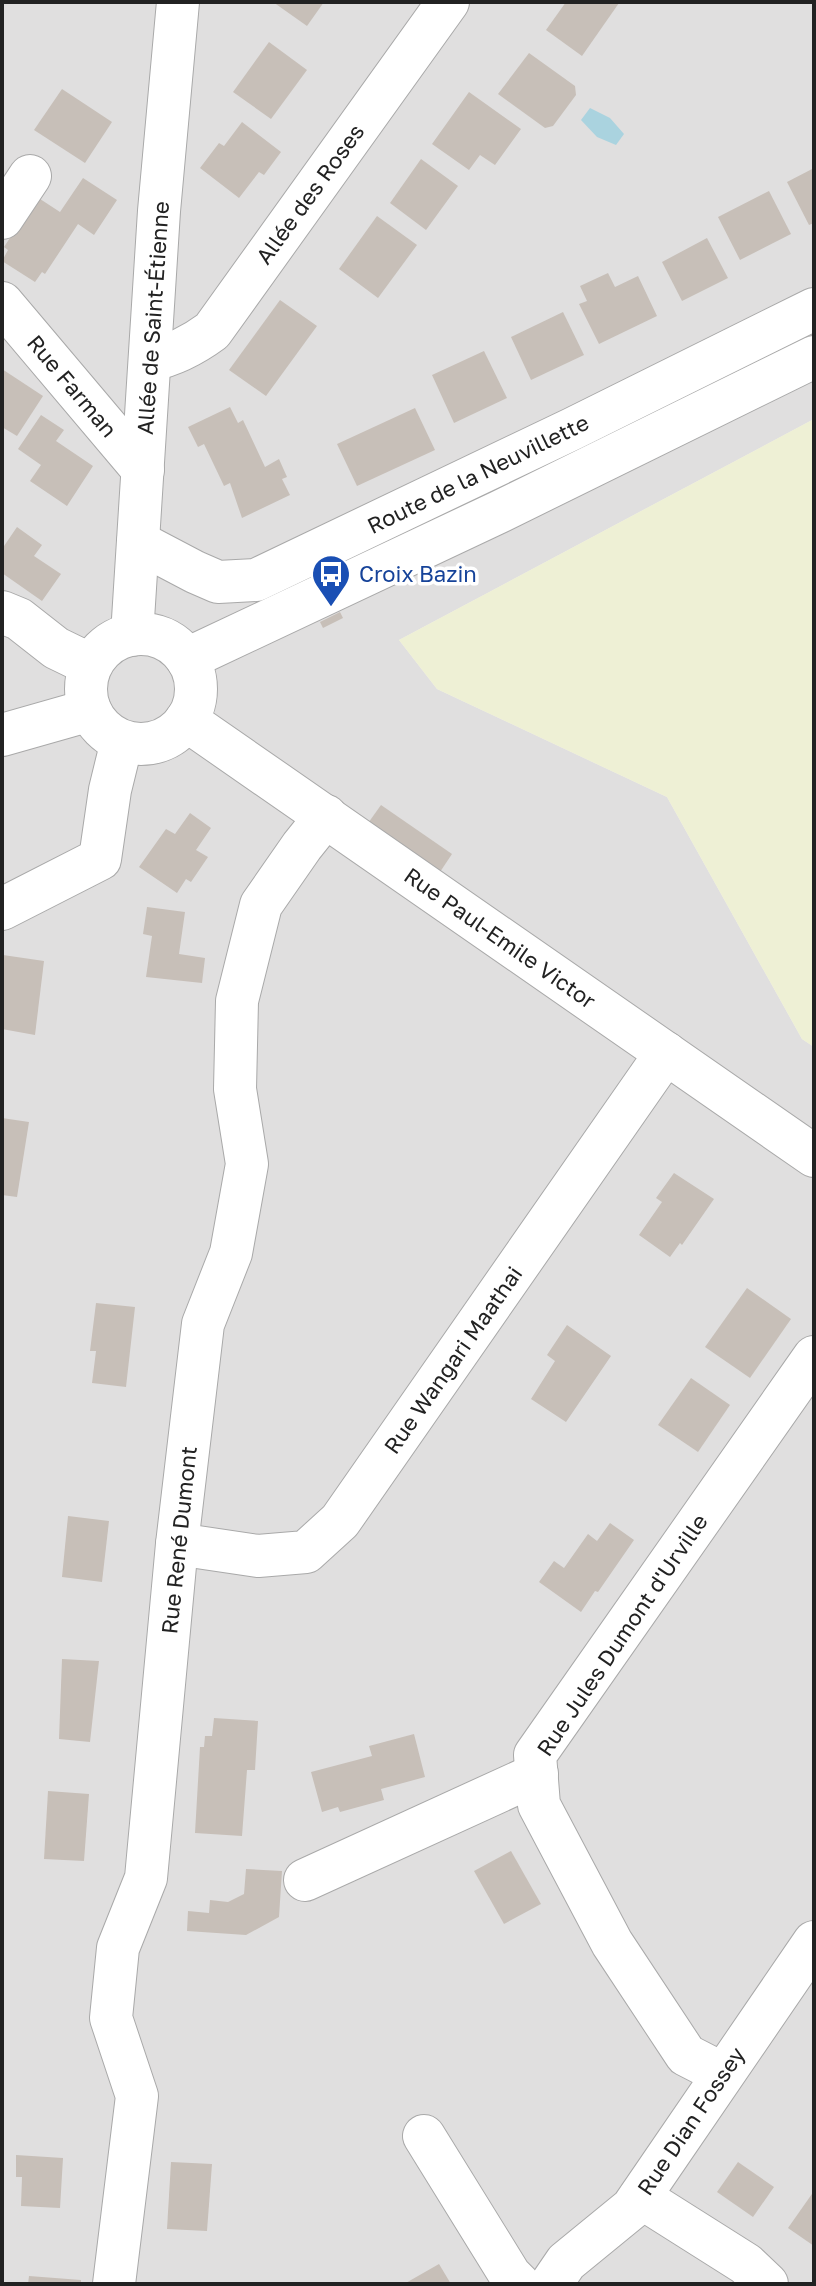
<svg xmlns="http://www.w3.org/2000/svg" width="816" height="2286" font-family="'Golos Text',sans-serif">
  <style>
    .residential { fill: #e0dfdf }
    .farmland { fill: #eef0d5 }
    .water { fill: #aad3df }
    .building { fill: #c7bfb8 }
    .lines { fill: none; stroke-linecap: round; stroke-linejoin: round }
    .minor-casing { stroke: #a9a9a9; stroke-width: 44 }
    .minor { stroke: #fff; stroke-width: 42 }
    .labels { text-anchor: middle; stroke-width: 7; stroke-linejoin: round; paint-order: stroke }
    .street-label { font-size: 22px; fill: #222; stroke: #fff }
    .transit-label { font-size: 22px; fill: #164399; stroke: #fff; text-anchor: start }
  </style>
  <rect width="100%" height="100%" fill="#f2efe9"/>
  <!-- residential -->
  <polygon class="residential" points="2,2 814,2 814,419 399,640 437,689 667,797 802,1039 814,1047 814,2284 2,2284"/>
  <!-- farmland -->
  <polygon class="farmland" points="814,419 814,1047 802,1039 667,797 437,689 399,640"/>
  <!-- water -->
  <polygon class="water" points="590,108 610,118 624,134 616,145 597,137 581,120"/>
  <!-- building -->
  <g class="building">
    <polygon points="273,2 324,2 307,26"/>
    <polygon points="566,2 619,3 582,56 546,30"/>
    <polygon points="269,42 307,70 271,119 233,92"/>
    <polygon points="529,53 575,86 576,95 553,126 545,128 498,94"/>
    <polygon points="62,89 112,122 85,163 34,130"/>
    <polygon points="469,92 521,129 495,165 480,155 469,170 432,144"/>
    <polygon points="242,122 281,152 264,175 259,172 239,198 200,168 219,143 224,146"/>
    <polygon points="421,159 458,186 426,230 390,203"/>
    <polygon points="814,168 814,223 809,225 787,182"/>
    <polygon points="83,178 117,200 94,235 78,224 45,274 42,272 35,282 2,261 8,250 4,247 37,197 60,212"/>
    <polygon points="769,191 791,234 740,260 718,217"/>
    <polygon points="377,216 417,245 378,298 339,269"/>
    <polygon points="707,238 728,278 682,301 662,262"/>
    <polygon points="608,273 615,287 638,276 657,316 599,344 579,304 587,301 580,286"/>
    <polygon points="280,300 317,326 266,396 229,370"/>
    <polygon points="563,312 584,355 531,380 511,337"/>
    <polygon points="484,351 507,398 454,423 432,375"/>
    <polygon points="2,369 43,396 17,436 2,427"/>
    <polygon points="230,407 238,423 243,420 265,467 279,459 287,477 282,479 290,495 242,518 230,483 224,486 204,444 198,447 188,427"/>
    <polygon points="415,408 435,450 357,486 337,444"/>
    <polygon points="41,415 64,430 56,441 93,466 67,506 30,481 41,465 18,449"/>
    <polygon points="17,527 42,545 34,556 61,574 42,601 2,573 2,549"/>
    <polygon points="340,612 343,618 323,628 320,622"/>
    <polygon points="381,805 452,854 438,875 366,826"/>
    <polygon points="190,813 211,828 196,850 208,857 191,882 186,879 177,893 139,867 166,829 175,834"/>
    <polygon points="147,907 185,912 179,954 205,958 202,983 146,977 152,936 143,934"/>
    <polygon points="3,955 44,961 35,1035 2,1029"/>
    <polygon points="2,1118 29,1122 17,1197 2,1195"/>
    <polygon points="674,1173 714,1199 682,1245 680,1243 670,1257 639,1235 662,1202 656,1198"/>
    <polygon points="747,1288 791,1319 750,1378 705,1347"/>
    <polygon points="96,1303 135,1307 126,1387 92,1383 96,1351 90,1351"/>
    <polygon points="567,1325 611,1356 566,1422 531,1399 555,1361 547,1355"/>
    <polygon points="691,1378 730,1405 698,1452 658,1425"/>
    <polygon points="68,1516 109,1521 102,1582 62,1577"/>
    <polygon points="610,1523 634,1540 598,1592 595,1591 581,1612 539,1582 554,1561 564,1568 588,1534 597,1541"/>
    <polygon points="62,1659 99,1661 90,1742 59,1739"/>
    <polygon points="214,1718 258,1721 255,1770 247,1770 242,1836 195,1833 200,1747 204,1747 205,1736 212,1736"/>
    <polygon points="414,1734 425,1777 381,1789 384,1800 340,1812 338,1807 322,1812 311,1772 372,1756 369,1746"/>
    <polygon points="48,1791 89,1794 84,1861 44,1859"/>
    <polygon points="511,1851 541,1904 504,1924 474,1871"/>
    <polygon points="246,1869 282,1871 279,1917 246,1935 187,1931 188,1911 209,1913 210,1900 228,1902 244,1894"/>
    <polygon points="16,2155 63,2158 60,2208 21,2206 22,2177 16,2177"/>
    <polygon points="171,2162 212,2164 207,2231 167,2229"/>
    <polygon points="738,2162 774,2187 753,2217 717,2192"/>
    <polygon points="814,2191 814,2246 788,2228"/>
    <polygon points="439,2264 451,2284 404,2284"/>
    <polygon points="29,2276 81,2280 81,2284 28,2284"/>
  </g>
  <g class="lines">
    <defs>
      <g id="minor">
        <polyline points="2,218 30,176"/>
        <polyline points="2,303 143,470"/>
        <path d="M151,360C174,355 193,345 212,331L448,2"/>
        <polyline points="138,542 195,572 218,582 256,580 572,429 814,309"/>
        <polyline points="2,612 19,619 56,648 91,665"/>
        <circle cx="141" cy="689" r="55"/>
        <polyline points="132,635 159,211 178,2"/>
        <polyline points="187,659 499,512 814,357"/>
        <polyline points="186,720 814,1156"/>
        <polyline points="2,735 90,710"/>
        <polyline points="2,909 100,859 110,790 122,741"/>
        <polyline points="177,1544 258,1556 306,1552 340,1521 666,1053"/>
        <polyline points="305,1880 537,1774"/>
        <polyline points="723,2074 686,2055 612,1943 539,1805 535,1755 814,1357"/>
        <polyline points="424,2136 510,2275 519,2284"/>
        <polyline points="640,2197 746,2264 767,2284"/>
        <polyline points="114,2284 137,2096 111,2018 118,1948 146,1878 177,1544 203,1324 231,1253 247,1164 235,1089 237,1001 261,905 302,846 326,816"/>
        <polyline points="551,2284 566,2262 632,2208 814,1942"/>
      </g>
    </defs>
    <!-- minor casing -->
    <use href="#minor" class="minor-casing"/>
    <!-- minor -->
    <use href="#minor" class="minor"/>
  </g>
  <!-- icons -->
  <defs>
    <symbol id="bus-pin" viewBox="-11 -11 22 30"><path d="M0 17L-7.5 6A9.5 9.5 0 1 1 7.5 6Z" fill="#1a4fb4" stroke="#fff"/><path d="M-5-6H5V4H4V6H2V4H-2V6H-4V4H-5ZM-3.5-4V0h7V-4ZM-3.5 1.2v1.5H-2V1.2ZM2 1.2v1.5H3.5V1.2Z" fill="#fff"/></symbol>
  </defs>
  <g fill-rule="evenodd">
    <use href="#bus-pin" x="309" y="552" width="44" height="60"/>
  </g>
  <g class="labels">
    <!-- street labels -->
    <g class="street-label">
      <text transform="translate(310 194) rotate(-54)" y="8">Allée des Roses</text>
      <text transform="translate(153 318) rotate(-86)" y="8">Allée de Saint-Étienne</text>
      <text transform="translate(72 386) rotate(50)" y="8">Rue Farman</text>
      <text transform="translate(478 474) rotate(-26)" y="8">Route de la Neuvillette</text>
      <text transform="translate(500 938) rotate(35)" y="8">Rue Paul-Emile Victor</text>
      <text transform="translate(453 1360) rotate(-55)" y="8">Rue Wangari Maathai</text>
      <text transform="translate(179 1540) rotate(-84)" y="8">Rue René Dumont</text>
      <text transform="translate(622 1635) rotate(-56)" y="8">Rue Jules Dumont d'Urville</text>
      <text transform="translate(691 2121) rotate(-56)" y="8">Rue Dian Fossey</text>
    </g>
    <!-- transit labels -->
    <g class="transit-label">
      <text x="359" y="582">Croix Bazin</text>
    </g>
  </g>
  <!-- border -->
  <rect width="816" height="2286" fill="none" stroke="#222222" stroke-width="8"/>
</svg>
